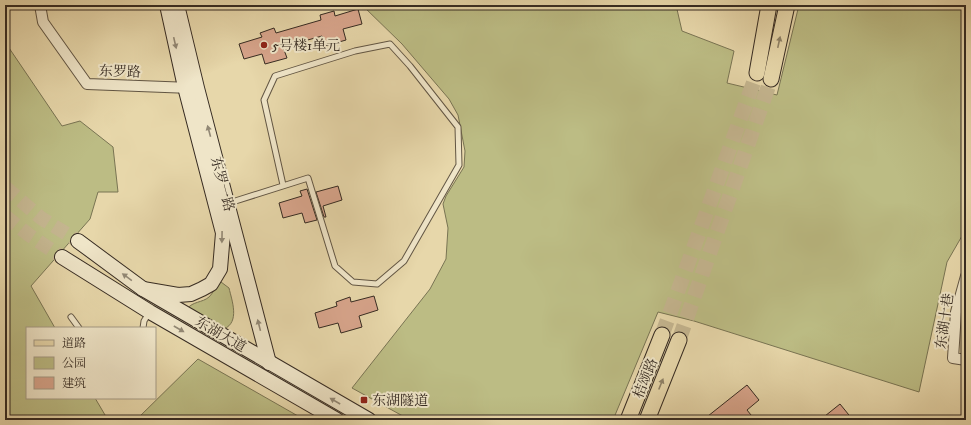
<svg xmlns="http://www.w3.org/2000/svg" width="971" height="425" font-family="'IM FELL DW Pica','Noto Serif SC',serif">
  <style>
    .green { fill: #bcbc84; stroke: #797453 }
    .building { fill: #d8a58c; stroke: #362b22 }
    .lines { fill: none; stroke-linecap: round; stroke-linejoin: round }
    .secondary-tunnel { stroke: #c4b58f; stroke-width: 14; stroke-dasharray: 14 7; stroke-linecap: butt }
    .primary-tunnel { stroke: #c4b58f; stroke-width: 15; stroke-dasharray: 15 8; stroke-linecap: butt }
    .service-casing { stroke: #625644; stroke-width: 7 }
    .minor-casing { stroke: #625644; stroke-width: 12 }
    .secondary-casing { stroke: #362b22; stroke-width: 16 }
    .primary-casing { stroke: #362b22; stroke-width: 17 }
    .service { stroke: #efe5c8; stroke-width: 5 }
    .minor { stroke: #efe5c8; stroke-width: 10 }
    .secondary { stroke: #efe5c8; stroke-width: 14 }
    .primary { stroke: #e7d7aa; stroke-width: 15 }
    .oneway { fill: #8e8166 }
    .oneway2 { fill: #928875 }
    .poi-dot { fill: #8f2418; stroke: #efe5c8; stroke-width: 1.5 }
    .labels { text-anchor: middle; stroke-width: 4; stroke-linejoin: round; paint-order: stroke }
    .poi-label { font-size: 14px; fill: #362b22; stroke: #efe5c8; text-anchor: start }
    .street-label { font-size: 14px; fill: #362b22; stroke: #efe5c8 }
  </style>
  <rect width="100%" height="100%" fill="#e7d7aa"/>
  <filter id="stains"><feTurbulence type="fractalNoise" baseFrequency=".005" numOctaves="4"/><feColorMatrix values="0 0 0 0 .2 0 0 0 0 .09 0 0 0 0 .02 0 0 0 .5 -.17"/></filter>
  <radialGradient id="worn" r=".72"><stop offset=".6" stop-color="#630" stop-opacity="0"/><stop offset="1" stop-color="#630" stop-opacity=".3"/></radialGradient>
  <!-- green -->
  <g class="green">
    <polygon points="362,5 676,5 682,31 734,51 727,83 777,95 799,5 966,5 966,229 947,262 919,392 694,321 658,312 613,420 410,420 352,388 430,289 446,259 448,228 443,204 446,196 464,167 465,151 458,115 449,99 402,44"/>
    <polygon points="5,42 62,126 80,121 113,147 118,192 98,192 90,219 31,286 55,328 27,328 27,398 95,398 108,420 5,420"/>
    <path d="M221,282L229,288C232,301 240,322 224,329L187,309C193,301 202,303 209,297C214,292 216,285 221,282Z"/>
    <polygon points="198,359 305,420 136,420"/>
  </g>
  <!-- building -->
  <g class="building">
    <polygon points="358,9 362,24 343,29 346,40 325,46 322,36 283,47 287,58 265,64 262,54 244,59 239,44 262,37 260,33 274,28 276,33 321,20 320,15 334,11 335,16"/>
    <polygon points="338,186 342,200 323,206 326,217 324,217 316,192"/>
    <polygon points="307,189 317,220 305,223 302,213 283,218 279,203 302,196 300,191"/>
    <polygon points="374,296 378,310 359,316 362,327 341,333 338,323 319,328 315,313 337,306 336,302 350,297 351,302"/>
    <polygon points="747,385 759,400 747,410 755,420 703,420"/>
    <polygon points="840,404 853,420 820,420"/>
  </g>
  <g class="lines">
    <!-- secondary-tunnel -->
    <g class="secondary-tunnel">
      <polyline points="5,187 41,218 78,241"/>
      <polyline points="5,216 29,235 62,257"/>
    </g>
    <!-- primary-tunnel -->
    <g class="primary-tunnel">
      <polyline points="662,335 757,73"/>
      <polyline points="679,340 771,79"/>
    </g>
    <defs>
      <g id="service">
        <polyline points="229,203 308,178 335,266 353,282 377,284 404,261 459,165 458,127 410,66 390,44 355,51 275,76 264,100 283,185"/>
        <polyline points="71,317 79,328"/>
        <polyline points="143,328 144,321 149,313"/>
      </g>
      <g id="minor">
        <polyline points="40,5 43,22 87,84 191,88"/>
        <polyline points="966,276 956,312 953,358 966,360"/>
      </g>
      <g id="secondary">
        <polyline points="177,5 197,88 269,363"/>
        <polyline points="78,241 143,289 369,420"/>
        <polyline points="62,257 150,312 337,420"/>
        <polyline points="143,289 178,295 191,294 202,289 211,284 220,269 223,233 185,87 167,5"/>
      </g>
      <g id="primary">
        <polyline points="757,73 769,5"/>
        <polyline points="771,79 787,5"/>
        <polyline points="628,420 662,335"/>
        <polyline points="647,420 679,340"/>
      </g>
    </defs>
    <!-- service casing -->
    <use href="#service" class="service-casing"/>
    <!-- minor casing -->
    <use href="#minor" class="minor-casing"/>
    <!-- secondary casing -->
    <use href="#secondary" class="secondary-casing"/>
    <!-- primary casing -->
    <use href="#primary" class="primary-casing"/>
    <!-- service -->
    <use href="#service" class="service"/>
    <!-- minor -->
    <use href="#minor" class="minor"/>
    <!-- secondary -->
    <use href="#secondary" class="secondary"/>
    <!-- primary -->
    <use href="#primary" class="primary"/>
  </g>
  <!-- one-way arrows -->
  <defs><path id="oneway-solid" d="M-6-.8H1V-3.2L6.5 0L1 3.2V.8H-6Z"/></defs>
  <g class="oneway">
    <use href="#oneway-solid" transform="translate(779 42) rotate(-78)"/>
    <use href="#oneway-solid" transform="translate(661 384) rotate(-68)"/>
  </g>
  <g class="oneway2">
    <use href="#oneway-solid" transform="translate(175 43) rotate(77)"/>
    <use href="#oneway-solid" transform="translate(209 131) rotate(-105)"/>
    <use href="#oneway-solid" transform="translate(222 237) rotate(91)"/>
    <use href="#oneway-solid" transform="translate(127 277) rotate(-144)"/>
    <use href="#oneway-solid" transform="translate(259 325) rotate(-104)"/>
    <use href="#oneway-solid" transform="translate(179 329) rotate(30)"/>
    <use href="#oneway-solid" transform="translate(335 401) rotate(-150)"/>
  </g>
  <!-- markers -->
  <g class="poi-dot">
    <circle cx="264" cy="45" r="4"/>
    <rect x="360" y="396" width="8" height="8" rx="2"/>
  </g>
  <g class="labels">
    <!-- poi labels -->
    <g class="poi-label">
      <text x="272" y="50">5号楼1单元</text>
      <text x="372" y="405">东湖隧道</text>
    </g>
    <!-- street labels -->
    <g class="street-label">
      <text transform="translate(120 71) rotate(2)" y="5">东罗路</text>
      <text transform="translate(223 184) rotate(75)" y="5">东罗一路</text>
      <text transform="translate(944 321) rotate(-82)" y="5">东湖十巷</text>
      <text transform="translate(221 334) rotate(30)" y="5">东湖大道</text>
      <text transform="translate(645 378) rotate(-68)" y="5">桔颂路</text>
    </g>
  </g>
  <!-- margin -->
  <rect width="971" height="425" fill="none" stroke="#e7d7aa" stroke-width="20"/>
  <rect x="6" y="6" width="959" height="413" fill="none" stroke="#362b22" stroke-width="2"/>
  <rect x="10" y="10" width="951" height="405" fill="none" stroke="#362b22"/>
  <!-- legend -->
  <rect x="26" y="327" width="130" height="72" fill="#efe5c8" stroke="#a59b86"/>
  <rect x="34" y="340" width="20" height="6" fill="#e7d7aa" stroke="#a59b86"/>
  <text x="62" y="347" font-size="12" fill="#362b22">道路</text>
  <rect x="34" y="357" width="20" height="12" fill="#bcbc84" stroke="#a59b86"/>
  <text x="62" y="367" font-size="12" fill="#362b22">公园</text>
  <rect x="34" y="377" width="20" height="12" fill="#d8a58c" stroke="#a59b86"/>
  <text x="62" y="387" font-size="12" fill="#362b22">建筑</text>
  <rect width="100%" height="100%" filter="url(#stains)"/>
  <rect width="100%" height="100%" fill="url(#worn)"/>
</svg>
